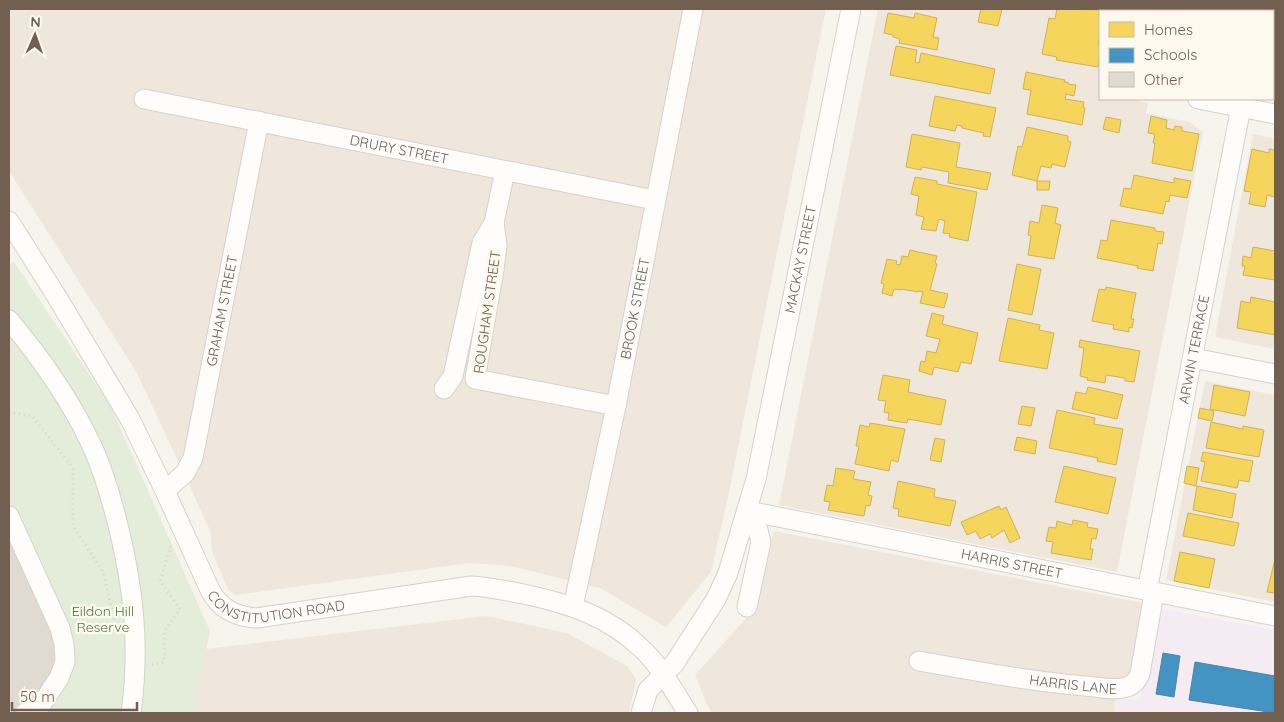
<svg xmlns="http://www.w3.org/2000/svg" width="1284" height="722" font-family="Quicksand,sans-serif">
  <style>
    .residential { fill: #efe7db }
    .education { fill: #f4ecf2 }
    .green { fill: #e3edd9 }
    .homes { fill: #f6d55c; stroke: #cfb258 }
    .schools { fill: #4393c3; stroke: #5183a0 }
    .building { fill: #e0dad3; stroke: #dfd8d0 }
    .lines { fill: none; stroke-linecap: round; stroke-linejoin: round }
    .minor-casing { stroke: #d6d1cb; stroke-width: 21 }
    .path { stroke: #d9d4cf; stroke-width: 3; stroke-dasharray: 1 4; stroke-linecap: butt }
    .minor { stroke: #fefdfc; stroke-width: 19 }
    .labels { text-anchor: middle; stroke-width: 5; stroke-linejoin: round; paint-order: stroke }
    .street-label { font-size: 14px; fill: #735f4f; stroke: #fef9ef }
    .park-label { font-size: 14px; fill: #527847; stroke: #fef9ef }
  </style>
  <rect width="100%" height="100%" fill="#f7f4ed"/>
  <!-- residential -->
  <g class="residential">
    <polygon points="9,9 826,9 728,497 711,572 666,627 602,589 510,566 469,563 235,595 228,590 212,551 210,530 137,373 9,171"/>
    <polygon points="878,9 1120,9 1119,11 1100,11 1100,99 1129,99 1148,103 1146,113 1189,122 1203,132 1117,572 779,505"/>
    <polygon points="1172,9 1275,9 1275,89 1273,89 1273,11 1171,11"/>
    <polygon points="1253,134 1275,139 1275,349 1215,337"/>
    <polygon points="1205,381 1275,395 1275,602 1166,580"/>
    <polygon points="774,531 1143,603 1134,677 1122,683 918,668 1006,686 1116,699 1114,713 712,713 706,703 695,675 757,606"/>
    <polygon points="486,616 567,633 627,666 636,679 629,713 193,713 206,649"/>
  </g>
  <!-- education -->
  <polygon class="education" points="1159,608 1275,630 1275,713 1114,713 1116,699 1140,700"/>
  <!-- green -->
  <polygon class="green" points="14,262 111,407 210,631 193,713 9,713 9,265"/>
  <!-- homes -->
  <g class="homes">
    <polygon points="981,9 1002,9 998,26 978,22"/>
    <polygon points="1057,9 1105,10 1100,11 1100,34 1098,45 1100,45 1100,54 1098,67 1056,60 1057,57 1042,54 1049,18 1055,19"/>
    <polygon points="1177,9 1199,9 1198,11 1181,11 1176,10"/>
    <polygon points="1199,9 1218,9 1218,11 1198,11"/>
    <polygon points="888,13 914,18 915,13 937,18 933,37 939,38 937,50 899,43 900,39 893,37 893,35 884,33"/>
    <polygon points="1275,31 1275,89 1273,88 1273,44"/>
    <polygon points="896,46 917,50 915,62 919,63 921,53 995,69 990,94 890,75"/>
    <polygon points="1026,72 1065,80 1064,82 1068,82 1068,84 1076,85 1074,96 1066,94 1065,99 1084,102 1083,107 1085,108 1082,125 1027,114 1031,90 1023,89"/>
    <polygon points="935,96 996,108 990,137 983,136 984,133 962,128 962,126 957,125 955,131 929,126"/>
    <polygon points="1151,116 1167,120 1166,128 1174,130 1175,126 1182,127 1182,131 1199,134 1192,171 1152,163 1155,143 1153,143 1155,134 1148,133"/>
    <polygon points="1106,117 1121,120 1119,133 1103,129"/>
    <polygon points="1027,127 1068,136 1068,141 1071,142 1065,167 1052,164 1051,168 1041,166 1037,181 1012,175 1018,146 1022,147"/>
    <polygon points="912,134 960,143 956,167 991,173 987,190 948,183 949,172 922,167 921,170 906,167"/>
    <polygon points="1252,149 1269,153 1269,149 1275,150 1275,197 1267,195 1265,207 1249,204 1251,192 1244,191"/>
    <polygon points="1134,175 1174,183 1174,178 1191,181 1187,198 1170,195 1169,202 1166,201 1163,214 1120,206 1124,188 1131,189"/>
    <polygon points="915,177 937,181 937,184 977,192 968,241 949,237 950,234 943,233 945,221 939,219 936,231 921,229 924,217 916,215 919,196 911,194"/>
    <polygon points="1037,181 1050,181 1049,190 1037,190"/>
    <polygon points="1042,205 1058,208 1055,223 1061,225 1054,259 1028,255 1031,236 1028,235 1030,221 1039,223"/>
    <polygon points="1111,220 1155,228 1155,231 1164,232 1162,244 1158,243 1153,271 1137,268 1138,266 1097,258 1101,240 1107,241"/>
    <polygon points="1253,247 1275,251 1275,280 1243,275 1245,266 1242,266 1243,256 1251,258"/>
    <polygon points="910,250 937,256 935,263 937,264 930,290 948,294 944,308 920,303 923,292 919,291 918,292 901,289 901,290 894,289 892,296 882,293 884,284 881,283 887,259 897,261 896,264 900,265 902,256 908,257"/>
    <polygon points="1017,264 1041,269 1032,315 1008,310"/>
    <polygon points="1106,287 1136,293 1131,319 1134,319 1132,328 1129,327 1129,332 1113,329 1114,325 1092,321 1099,289 1105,290"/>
    <polygon points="1251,297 1275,302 1275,335 1237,328 1241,301 1250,303"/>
    <polygon points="932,313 944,316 942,324 978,333 971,364 961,362 958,372 934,367 932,375 919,371 921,361 925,362 927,351 936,353 940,339 926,336"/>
    <polygon points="1008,318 1040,325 1039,330 1054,333 1047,369 999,361"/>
    <polygon points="1080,340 1140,351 1134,382 1125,381 1125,378 1106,375 1105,383 1087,380 1088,378 1080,376 1084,348 1079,347"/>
    <polygon points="883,375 910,380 908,392 946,400 941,425 908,419 907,423 888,420 889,413 884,412 886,401 878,400"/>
    <polygon points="1214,385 1250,392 1245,416 1210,409"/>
    <polygon points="1088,387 1123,395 1117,419 1072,409 1076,392 1086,394"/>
    <polygon points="1022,406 1035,408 1031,426 1018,424"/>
    <polygon points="1200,408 1214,411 1212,421 1198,418"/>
    <polygon points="1057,410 1095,418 1094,424 1123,429 1116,465 1097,461 1098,458 1049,448"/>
    <polygon points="1211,422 1243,429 1243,426 1264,430 1259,457 1206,448"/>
    <polygon points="870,423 905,429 898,462 891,460 889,471 855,464 859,446 856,446 860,425 869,427"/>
    <polygon points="1017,437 1037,441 1035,454 1014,450"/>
    <polygon points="935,438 945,440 941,462 930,460"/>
    <polygon points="1203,452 1253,461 1249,482 1239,480 1237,488 1201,481 1205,462 1201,461"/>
    <polygon points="1064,466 1116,478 1108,514 1055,502"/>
    <polygon points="1187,466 1199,468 1196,486 1184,483"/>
    <polygon points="836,468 855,471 853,479 871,482 868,495 872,496 870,506 866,505 864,516 828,510 830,502 824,501 827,485 833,486"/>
    <polygon points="898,481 935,489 934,497 956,501 950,526 898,516 899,509 893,508"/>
    <polygon points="1197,486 1236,494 1232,518 1193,510"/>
    <polygon points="999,506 1001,510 1006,507 1020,538 1010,543 1004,530 992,538 990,534 980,539 976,531 967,535 961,522"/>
    <polygon points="1188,513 1239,523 1234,546 1183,536"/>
    <polygon points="1073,520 1088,523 1087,527 1098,529 1096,539 1092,538 1090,549 1093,549 1091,560 1051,553 1053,542 1046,541 1049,527 1056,528 1057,521 1072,525"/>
    <polygon points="1180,552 1215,559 1209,588 1174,581"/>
    <polygon points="1275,559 1275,593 1267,592"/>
  </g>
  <!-- schools -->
  <g class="schools">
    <polygon points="1163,653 1180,656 1174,697 1156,694"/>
    <polygon points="1195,662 1275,676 1275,713 1189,700"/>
  </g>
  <!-- building -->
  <polygon class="building" points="9,532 54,633 57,657 49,684 28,705 9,711"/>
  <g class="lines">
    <defs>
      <g id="minor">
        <polyline points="1150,11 1151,9"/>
        <path id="s1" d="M144,99L655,200"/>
        <polyline points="1198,99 1275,114"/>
        <polyline points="505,171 494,223 497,245 494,270 475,379 616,406"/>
        <path id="s2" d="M9,221L57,297L130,419L165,491L210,590C220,609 236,617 257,618L471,586C491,587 509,591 528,595C570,604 609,617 641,648C659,664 675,693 688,713"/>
        <path d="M9,320C41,358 71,401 92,446C104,472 111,498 118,525C134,590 140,647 131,713"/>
        <polyline points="1193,358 1275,374"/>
        <polyline points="444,389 453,376 482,243 494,223"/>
        <path id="s3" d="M165,491L185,473L193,458L259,121"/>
        <path id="s4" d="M748,511L1275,616"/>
        <polyline points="9,516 60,628 64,644 65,662 59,678 41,705 25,713"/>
        <path id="s5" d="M1147,591L1241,107"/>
        <path id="s6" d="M573,607L616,406L693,9"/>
        <polyline points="747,607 761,542 758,530 748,511"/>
        <path id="s7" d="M919,661C974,671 1029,681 1085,686C1098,687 1115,691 1127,687C1134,685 1137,680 1140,674L1154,593"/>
        <path id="s8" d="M641,713L648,690L674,664L716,599L728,573L756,479L851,9"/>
      </g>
    </defs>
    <!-- minor casing -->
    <use href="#minor" class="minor-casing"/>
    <!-- path -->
    <g class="path">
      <polyline points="9,412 32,416 73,468 73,526 103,572 115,622"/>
      <polyline points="152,664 164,662 165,630 180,609 160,581 171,546"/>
    </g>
    <!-- minor -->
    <use href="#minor" class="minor"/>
  </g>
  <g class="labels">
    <!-- street labels -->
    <g class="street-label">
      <text dy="5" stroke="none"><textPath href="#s1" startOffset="260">DRURY STREET</textPath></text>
      <text dy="5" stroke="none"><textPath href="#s8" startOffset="489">MACKAY STREET</textPath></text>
      <text dy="5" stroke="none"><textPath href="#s6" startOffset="305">BROOK STREET</textPath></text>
      <text dy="5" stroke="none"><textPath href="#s3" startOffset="194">GRAHAM STREET</textPath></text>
      <text transform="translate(487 312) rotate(-82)" y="5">ROUGHAM STREET</text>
      <text dy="5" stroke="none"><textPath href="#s5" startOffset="246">ARWIN TERRACE</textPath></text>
      <text dy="5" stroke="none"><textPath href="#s4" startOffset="269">HARRIS STREET</textPath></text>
      <text dy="5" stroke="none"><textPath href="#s2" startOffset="495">CONSTITUTION ROAD</textPath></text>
      <text dy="5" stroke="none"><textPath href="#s7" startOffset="156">HARRIS LANE</textPath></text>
    </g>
    <!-- park labels -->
    <g class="park-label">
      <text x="103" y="616">Eildon Hill<tspan x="103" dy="16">Reserve</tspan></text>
    </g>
  </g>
  <!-- border -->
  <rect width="1284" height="722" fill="none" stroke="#735f4f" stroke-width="20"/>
  <!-- legend -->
  <rect x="1099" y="10" width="175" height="90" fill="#fef9ef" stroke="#c6bbaf"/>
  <rect x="1109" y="22" width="25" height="15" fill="#f6d55c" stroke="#c6bbaf"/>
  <text x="1144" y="35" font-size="15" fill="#735f4f">Homes</text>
  <rect x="1109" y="48" width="25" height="15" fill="#4393c3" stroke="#c6bbaf"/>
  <text x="1144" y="60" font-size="15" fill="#735f4f">Schools</text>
  <rect x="1109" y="72" width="25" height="15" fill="#e0dad3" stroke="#c6bbaf"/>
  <text x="1144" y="85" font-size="15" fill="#735f4f">Other</text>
  <!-- north arrow -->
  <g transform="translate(35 35) rotate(2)" stroke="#fef9ef" stroke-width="4" paint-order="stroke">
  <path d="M0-4L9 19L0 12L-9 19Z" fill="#735f4f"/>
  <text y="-8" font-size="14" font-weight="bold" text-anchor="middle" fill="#735f4f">N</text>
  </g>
  <!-- scale -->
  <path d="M12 702v8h125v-8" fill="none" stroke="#735f4f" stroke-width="2.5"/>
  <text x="20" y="702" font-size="15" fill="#735f4f" stroke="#fef9ef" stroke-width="4" paint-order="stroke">50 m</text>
</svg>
